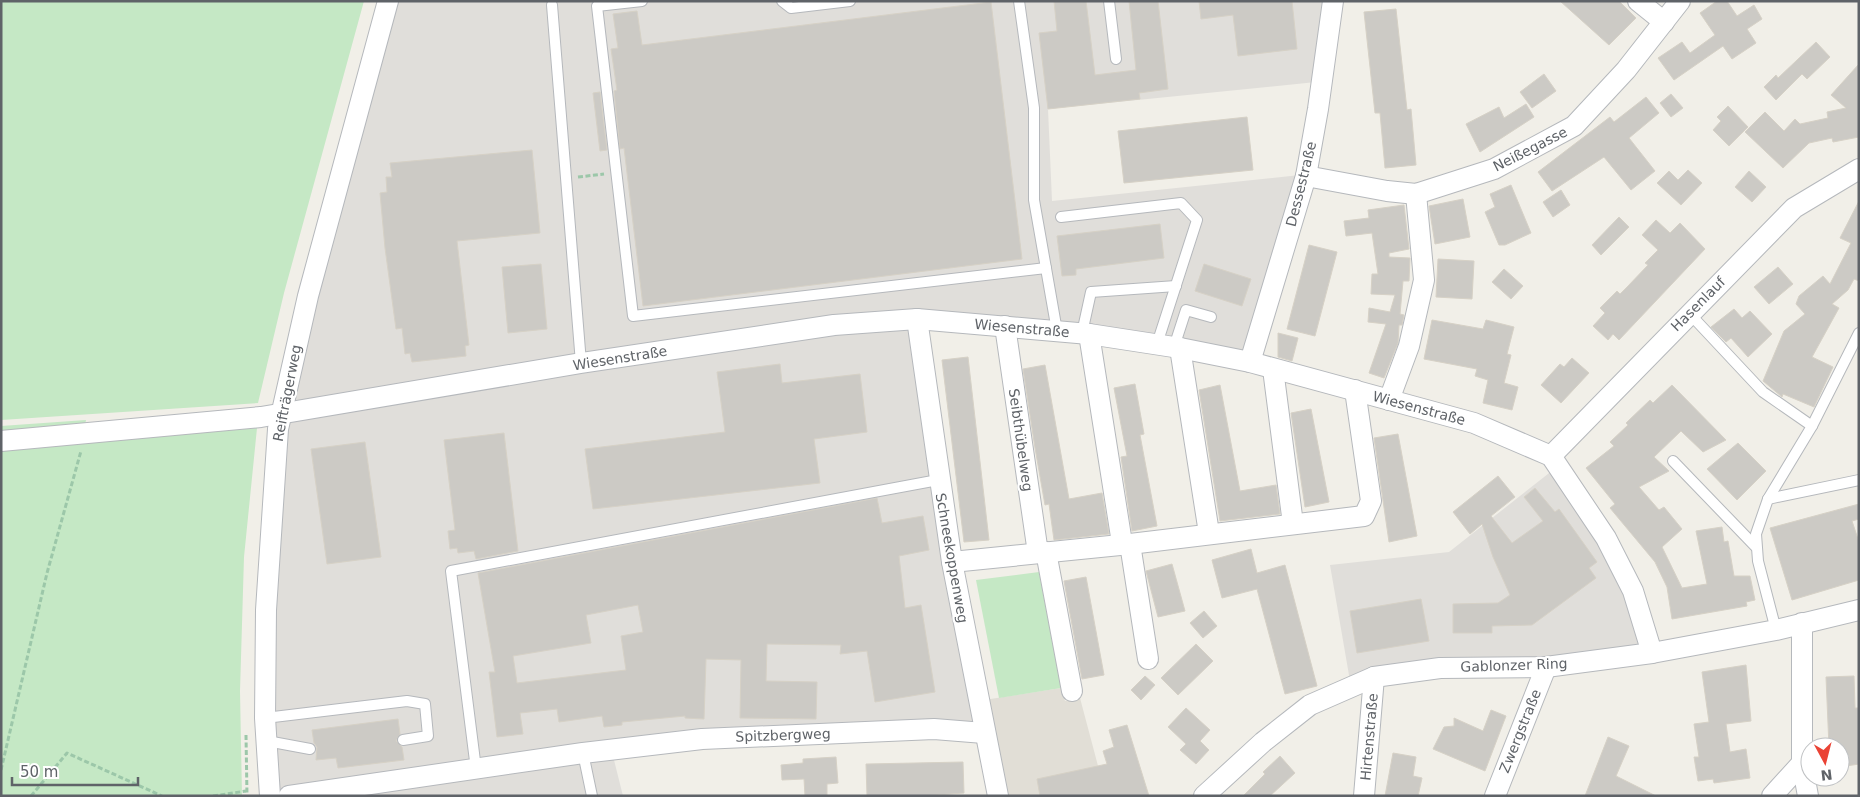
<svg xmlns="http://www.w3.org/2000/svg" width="1860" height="797" font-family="'DejaVu Sans',sans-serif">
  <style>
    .industrial { fill: #e0deda }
    .education { fill: #e1ded6 }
    .green { fill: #c5e8c5 }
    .building { fill: #cccac5; stroke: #d6d1c6; fill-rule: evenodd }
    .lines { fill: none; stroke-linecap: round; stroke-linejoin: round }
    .lane-casing { stroke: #b5b8bc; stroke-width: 12 }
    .street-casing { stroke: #b5b8bc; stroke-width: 22 }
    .path { stroke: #9cc7a9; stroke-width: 3; stroke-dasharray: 5 2.5; stroke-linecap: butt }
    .lane { stroke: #fff; stroke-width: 10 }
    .street { stroke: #fff; stroke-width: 20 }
    .labels { text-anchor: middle; stroke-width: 4.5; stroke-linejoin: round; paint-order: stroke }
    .street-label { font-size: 14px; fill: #5f6368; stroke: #fff }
  </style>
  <rect width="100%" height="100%" fill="#f1efe8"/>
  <!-- industrial -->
  <g class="industrial">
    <polygon points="395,1 1328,1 1316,82 1048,109 1052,201 1300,175 1245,355 916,314 978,730 856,727 613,756 623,796 276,796 272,689 275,557 287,417 293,381"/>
    <polygon points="1553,470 1616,564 1643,647 1350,681 1330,565 1449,552"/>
  </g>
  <!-- education -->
  <polygon class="education" points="1061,688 1065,701 1080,698 1106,796 1003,796 984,700"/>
  <!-- green -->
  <g class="green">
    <polygon points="1,1 364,1 284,293 258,403 1,420"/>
    <polygon points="86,420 84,430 1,436 1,426"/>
    <polygon points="257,428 244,557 240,691 242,796 1,796 1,449"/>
    <polygon points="1039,572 1061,688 999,698 976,580"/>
  </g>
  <!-- building -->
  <g class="building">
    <polygon points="1054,1 1086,1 1095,75 1136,70 1129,1 1158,1 1168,89 1139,93 1140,99 1048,109 1039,33 1057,31"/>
    <polygon points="1199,1 1292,1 1297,49 1238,56 1233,15 1201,19"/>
    <polygon points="1560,1 1619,1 1636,18 1609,45"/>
    <polygon points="1717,1 1727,1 1737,16 1754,5 1762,19 1747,29 1756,43 1732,59 1723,46 1674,80 1658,58 1682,42 1690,53 1715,35 1700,13"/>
    <polygon points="991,2 1022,259 643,306 624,148 620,149 614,91 617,90 611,49 618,48 613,14 637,11 642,45"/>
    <polygon points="1396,9 1407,110 1411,109 1416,165 1385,168 1380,113 1375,113 1364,12"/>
    <polygon points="1816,42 1830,57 1807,79 1802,74 1776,100 1764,87 1776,75 1778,78"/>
    <polygon points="1859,64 1859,137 1833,142 1832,138 1809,143 1783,168 1745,132 1765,112 1784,131 1795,119 1800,124 1828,118 1827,112 1846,108 1831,95"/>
    <polygon points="1544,74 1556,91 1532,108 1520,92"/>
    <polygon points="600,92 607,150 600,151 593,93"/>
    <polygon points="1671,94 1683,108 1671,117 1660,103"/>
    <polygon points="1646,97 1659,113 1629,138 1655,171 1631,190 1604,157 1552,191 1538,172 1610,117 1614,122"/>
    <polygon points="1526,104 1534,117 1480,152 1466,124 1499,107 1504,118"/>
    <polygon points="1728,106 1748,127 1729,146 1713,130 1721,121 1717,117"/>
    <polygon points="1247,117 1253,170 1124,183 1118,131"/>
    <polygon points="532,150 540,233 457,241 469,345 465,346 466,356 412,362 410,353 405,354 402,328 396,329 385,248 380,193 387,192 386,177 392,177 390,163"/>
    <polygon points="1688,170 1702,183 1681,205 1657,183 1669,171 1678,180"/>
    <polygon points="1749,171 1766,187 1752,202 1735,187"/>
    <polygon points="1511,185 1531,233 1505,245 1499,245 1485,212 1495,207 1490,194"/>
    <polygon points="1561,190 1570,205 1553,217 1543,202"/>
    <polygon points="1463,199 1470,237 1435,244 1429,206"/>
    <polygon points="1859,201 1859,281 1854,279 1848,290 1832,304 1839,308 1812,357 1833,367 1814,407 1783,394 1782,397 1763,381 1784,331 1805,314 1796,304 1799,296 1823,276 1830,284 1851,243 1840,238"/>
    <polygon points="1404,205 1409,249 1389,253 1389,257 1410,258 1409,281 1403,281 1400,314 1404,315 1402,325 1399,325 1398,343 1384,378 1369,373 1386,324 1368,322 1369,308 1390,312 1395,295 1371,294 1372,274 1378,274 1372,233 1346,236 1344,221 1369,218 1368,210"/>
    <polygon points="1619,217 1629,227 1601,255 1592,245"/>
    <polygon points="1656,220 1670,233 1680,223 1705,249 1619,340 1613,334 1608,340 1593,326 1605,313 1600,308 1617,291 1620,294 1628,286 1648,265 1645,263 1658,250 1642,235"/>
    <polygon points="1160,224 1164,258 1076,269 1076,275 1062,276 1057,236"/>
    <polygon points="1309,245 1337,252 1315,336 1287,329"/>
    <polygon points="1438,259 1474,261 1472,299 1436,297"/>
    <polygon points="541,264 547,329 508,333 502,267"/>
    <polygon points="1204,264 1251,279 1242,306 1195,291"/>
    <polygon points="1778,267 1793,284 1769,304 1754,287"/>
    <polygon points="1504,269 1523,286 1511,299 1492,282"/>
    <polygon points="1734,309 1742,318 1750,311 1772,334 1748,357 1731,338 1726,342 1711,327"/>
    <polygon points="1432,320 1483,329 1486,320 1514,327 1507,354 1511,355 1504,383 1518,387 1512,410 1483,403 1488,380 1475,376 1477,369 1424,359"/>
    <polygon points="1278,333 1298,338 1292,361 1278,357"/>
    <polygon points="968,357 989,540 964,542 942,360"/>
    <polygon points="1572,358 1589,373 1561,403 1541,385 1560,364 1564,367"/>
    <polygon points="780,364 782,383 860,374 867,432 814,439 820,483 593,509 585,449 725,432 717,372"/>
    <polygon points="1045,365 1069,499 1102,493 1109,534 1054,540 1049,504 1045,505 1035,448 1023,369"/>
    <polygon points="1135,384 1144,434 1140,435 1157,526 1132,531 1121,457 1127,456 1114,388"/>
    <polygon points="1220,385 1240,491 1276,485 1280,514 1220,521 1199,390"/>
    <polygon points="1672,385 1726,440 1703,452 1681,431 1654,457 1669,471 1639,487 1659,510 1664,507 1682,529 1662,547 1682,588 1707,584 1696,531 1722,527 1724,542 1728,541 1734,576 1750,576 1755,600 1746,602 1747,606 1672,619 1667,587 1655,562 1610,508 1615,504 1586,468 1614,446 1610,442 1628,425 1626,423 1650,400 1653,403"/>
    <polygon points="1311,409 1329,502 1305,507 1291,413"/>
    <polygon points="504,433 518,551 476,559 474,551 458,553 457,548 450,549 448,531 455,530 444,440"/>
    <polygon points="1398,434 1417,536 1389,542 1374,438"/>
    <polygon points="365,442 381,557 327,564 311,449"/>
    <polygon points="1738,443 1766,471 1737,500 1707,469"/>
    <polygon points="1498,476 1515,497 1491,516 1512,543 1543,521 1524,497 1535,488 1555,512 1559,509 1597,562 1589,568 1596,578 1532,625 1492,626 1492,633 1453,633 1453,604 1498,603 1510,595 1493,557 1482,524 1470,534 1453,512"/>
    <path d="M877,498L882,523L923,516L929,550L899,556L905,608L921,605L935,692L875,702L867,651L840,654L841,645L767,644L766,681L817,682L816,719L740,718L741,660L706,659L704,719L685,718V716L622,722V725L604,727L602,716L559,722L557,709L520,713L523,734L497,737L489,672H495L478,573ZM638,605L643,632L621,636L626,670L517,683L513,656L591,643L586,615Z"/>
    <polygon points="1859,504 1859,519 1852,521 1859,542 1859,580 1792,600 1770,528"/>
    <polygon points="1251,549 1257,573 1285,565 1317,686 1285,694 1257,589 1222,598 1212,560"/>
    <polygon points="1172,564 1185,611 1158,617 1146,571"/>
    <polygon points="1086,577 1104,675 1082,679 1064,581"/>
    <polygon points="1421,599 1429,641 1357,653 1350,611"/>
    <polygon points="1204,611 1217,626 1203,638 1190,623"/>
    <polygon points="1196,644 1213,661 1178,695 1161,678"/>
    <polygon points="1746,665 1751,721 1726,724 1730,752 1746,749 1750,778 1714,783 1713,779 1698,781 1694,757 1699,757 1694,724 1709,722 1702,672"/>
    <polygon points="1145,676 1155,685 1141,700 1131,690"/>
    <polygon points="1854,676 1855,708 1859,708 1859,764 1840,767 1840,747 1829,747 1826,677"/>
    <polygon points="1186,708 1210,730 1200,741 1209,750 1196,764 1180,750 1186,744 1168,727"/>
    <polygon points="1491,710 1506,716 1485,771 1433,749 1444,727 1454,726 1454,718 1483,731"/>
    <polygon points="398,719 400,734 396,741 402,747 404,760 338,768 336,758 316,760 317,747 314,743 312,730"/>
    <polygon points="1127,725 1149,796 1040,796 1037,779 1107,764 1103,751 1114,747 1109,730"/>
    <polygon points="1608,737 1629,746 1616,776 1656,796 1585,796"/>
    <polygon points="1393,753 1416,757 1413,776 1422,778 1418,796 1385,796"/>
    <polygon points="1280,756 1295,773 1270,796 1243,796 1265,774 1263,772"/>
    <polygon points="836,757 838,783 827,784 827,796 805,796 804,779 782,780 781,765 803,763 803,759"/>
    <polygon points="963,762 964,793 923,796 867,796 866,764"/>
  </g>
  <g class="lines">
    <defs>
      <g id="lane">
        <polyline points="642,1 597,6 633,316 1046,268"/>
        <polyline points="782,1 791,8 850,1"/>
        <polyline points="1019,1 1034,108 1034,200 1057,331"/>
        <polyline points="1109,1 1116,59"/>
        <polyline points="552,5 581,363"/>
        <polyline points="1061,217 1181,203 1197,220 1157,344"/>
        <polyline points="1689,313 1763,392 1812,426"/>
        <polyline points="1082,333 1091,292 1176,286"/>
        <polyline points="1174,347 1186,310 1211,317"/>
        <polyline points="1673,461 1755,546"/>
        <polyline points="1768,499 1859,480"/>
        <polyline points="1776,630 1758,561 1756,534 1768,499 1812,426 1859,333"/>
        <polyline points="265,718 407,701 425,704 428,736 403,740"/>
        <polyline points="267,741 310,749"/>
        <polyline points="583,753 592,796"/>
        <polyline points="476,769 451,571 938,480"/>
      </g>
      <g id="street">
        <polyline points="1638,1 1664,22"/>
        <polyline points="1306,176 1387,191 1416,194 1494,169 1574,126 1626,70 1680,1"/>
        <polyline points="917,319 952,562 998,796"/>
        <polyline points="1005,326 1038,553"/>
        <polyline points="1089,334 1122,543"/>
        <polyline points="1180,348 1209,533"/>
        <polyline points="1250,362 1306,176 1318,109 1333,1"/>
        <polyline points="1273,369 1293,524"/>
        <polyline points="1389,400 1409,346 1424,280 1416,194"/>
        <polyline points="1,441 261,417 581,363 834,325 917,319 1089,334 1180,348 1250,362 1474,423 1551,456 1606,538 1633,591 1652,653"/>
        <polyline points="1551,456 1794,208 1859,169"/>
        <polyline points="1130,544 1148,659"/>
        <polyline points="1046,552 1072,691"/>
        <polyline points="952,562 1130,544 1364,516 1371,501 1355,390"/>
        <polyline points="1802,623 1802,763 1808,796"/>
        <polyline points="270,796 265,718 266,610 278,429 308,296 388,1"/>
        <polyline points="289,796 583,753 702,739 934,729 984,733"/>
        <polyline points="1204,796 1263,742 1310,705 1374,677 1440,668 1546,667 1652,653 1776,630 1859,610"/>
        <polyline points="1364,796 1374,677"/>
        <polyline points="1495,796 1546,667"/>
        <polyline points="1772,796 1802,763"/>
      </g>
    </defs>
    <!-- lane casing -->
    <use href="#lane" class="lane-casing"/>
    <!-- street casing -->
    <use href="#street" class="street-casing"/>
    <!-- path -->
    <g class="path">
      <polyline points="578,177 604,174"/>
      <polyline points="246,735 247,796"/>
      <polyline points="1,770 47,573 81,451"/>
      <polyline points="31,796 67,753 162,796"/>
      <polyline points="213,796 246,791"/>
    </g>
    <!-- lane -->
    <use href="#lane" class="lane"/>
    <!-- street -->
    <use href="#street" class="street"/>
  </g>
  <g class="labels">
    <!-- street labels -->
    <g class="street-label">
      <text transform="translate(1530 149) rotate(-27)" y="5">Neißegasse</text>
      <text transform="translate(1301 184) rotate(-76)" y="5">Dessestraße</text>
      <text transform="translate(1698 304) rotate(-45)" y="5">Hasenlauf</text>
      <text transform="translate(1022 328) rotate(5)" y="5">Wiesenstraße</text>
      <text transform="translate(620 358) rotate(-9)" y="5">Wiesenstraße</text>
      <text transform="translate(287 393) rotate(-79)" y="5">Reifträgerweg</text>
      <text transform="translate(1419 408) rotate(15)" y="5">Wiesenstraße</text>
      <text transform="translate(1021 440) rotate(82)" y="5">Seibthübelweg</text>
      <text transform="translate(952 558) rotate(80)" y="5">Schneekoppenweg</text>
      <text transform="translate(1514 665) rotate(-2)" y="5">Gablonzer Ring</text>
      <text transform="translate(1520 731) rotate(-68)" y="5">Zwergstraße</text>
      <text transform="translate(783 735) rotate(-2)" y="5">Spitzbergweg</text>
      <text transform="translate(1369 737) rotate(-85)" y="5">Hirtenstraße</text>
    </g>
  </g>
  <!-- border -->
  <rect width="1860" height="797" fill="none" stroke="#5f6368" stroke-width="5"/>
  <!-- north arrow -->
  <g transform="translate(1825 762) rotate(173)"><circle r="24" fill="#ffffff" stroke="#bfc1c3"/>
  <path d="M0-4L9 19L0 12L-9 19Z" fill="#ea4335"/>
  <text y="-8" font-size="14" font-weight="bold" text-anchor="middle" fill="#5f6368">N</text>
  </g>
  <!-- scale -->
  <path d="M12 777v8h126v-8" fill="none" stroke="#5f6368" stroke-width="2.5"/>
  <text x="20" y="777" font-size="15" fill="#5f6368" stroke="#ffffff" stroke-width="4" paint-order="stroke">50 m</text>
</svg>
